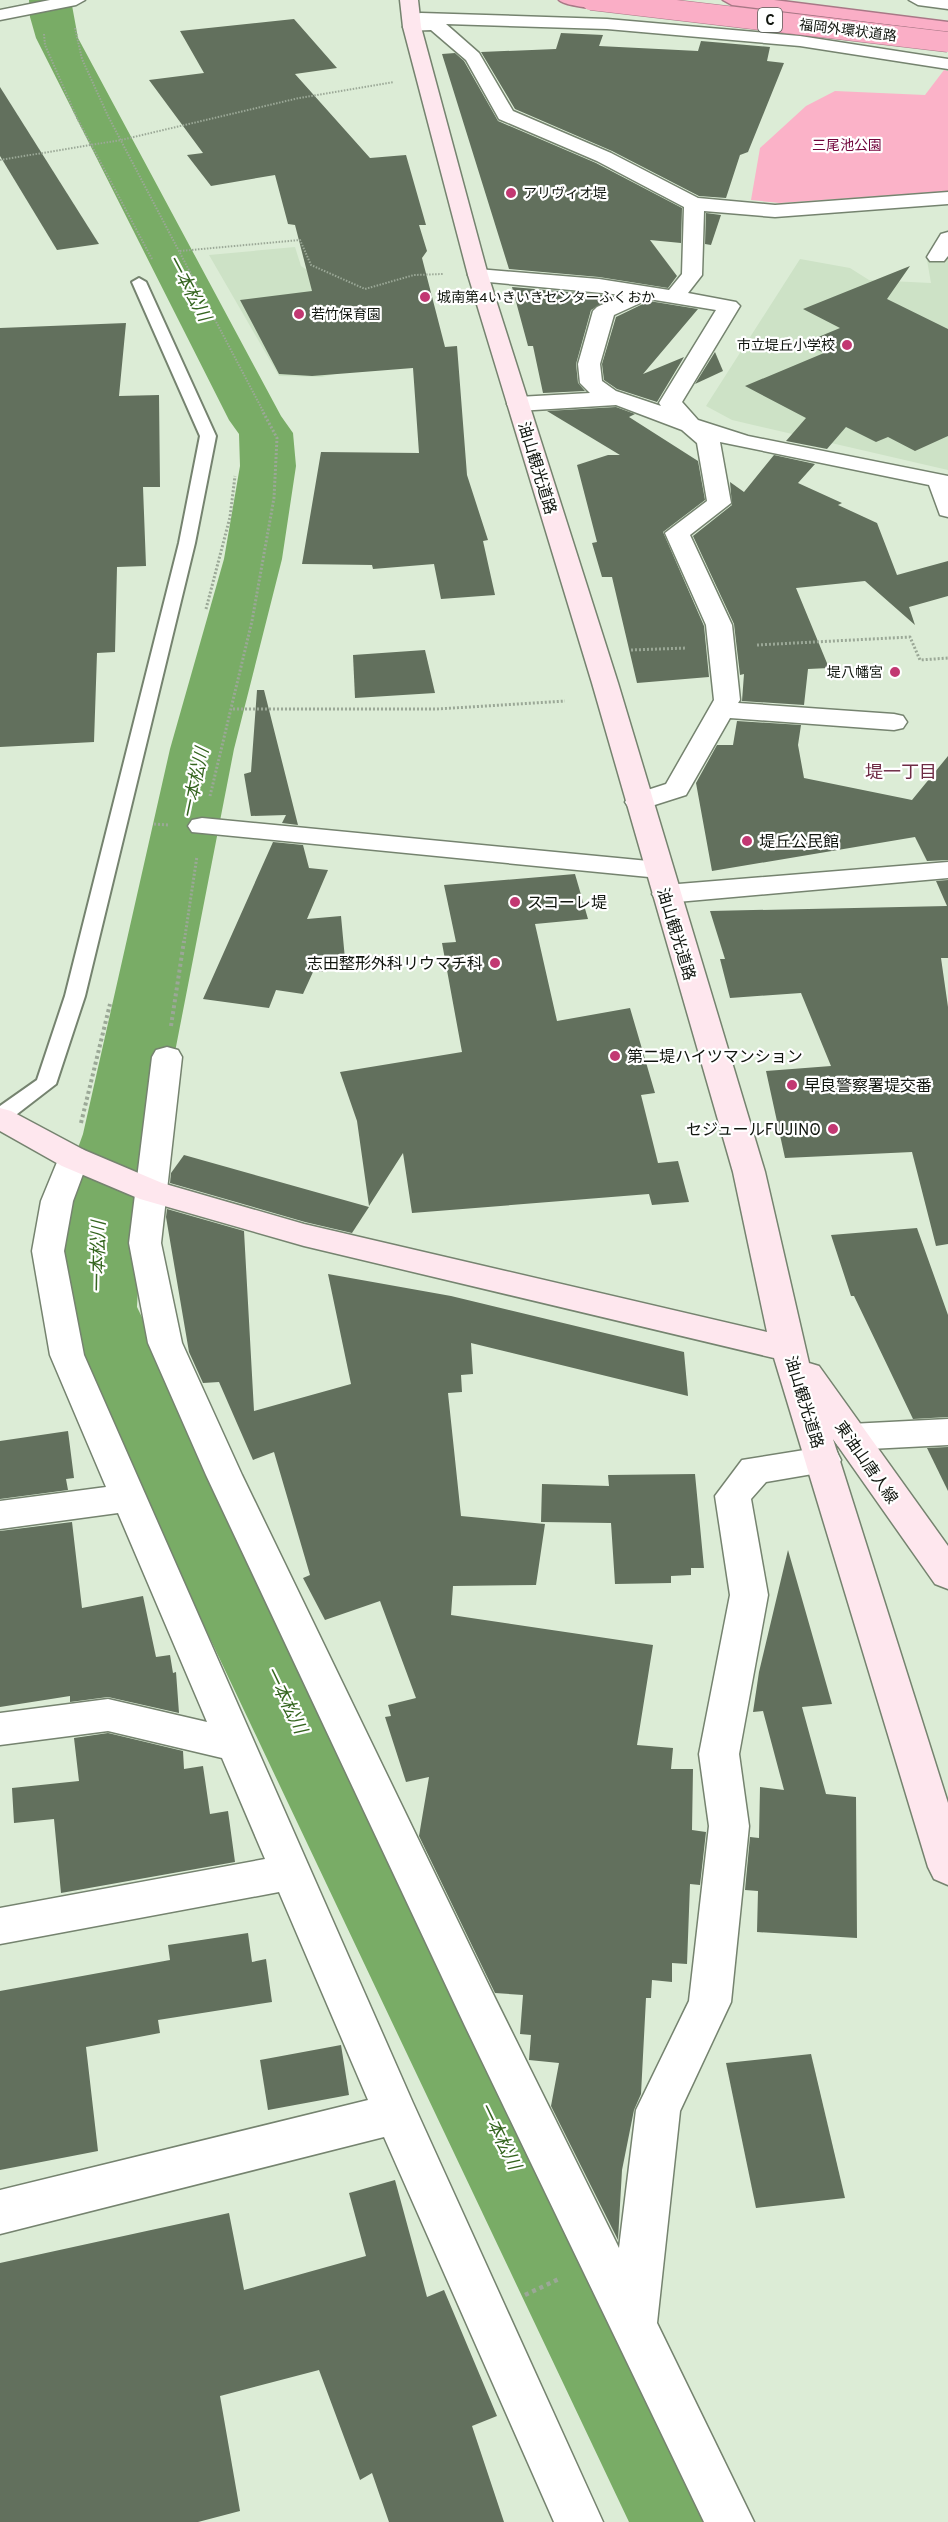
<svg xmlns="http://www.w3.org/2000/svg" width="948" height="2522" font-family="Overpass,'Noto Sans JP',sans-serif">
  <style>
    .built { fill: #cde2c6 }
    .green { fill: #fbb2c8 }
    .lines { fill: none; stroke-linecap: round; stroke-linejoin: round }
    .river { fill: #79ac66; fill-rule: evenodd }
    .building { fill: #62705d }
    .lane-casing { stroke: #75836f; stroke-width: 4 }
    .street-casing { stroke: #75836f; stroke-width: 3 }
    .secondary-casing { stroke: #75836f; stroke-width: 3 }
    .highway-casing { stroke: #a87886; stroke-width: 3 }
    .path-far3 { stroke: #9ba897; stroke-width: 2; stroke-dasharray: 1.5 1.5; stroke-linecap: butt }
    .path-far2 { stroke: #9ba897; stroke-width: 3; stroke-dasharray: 2 2; stroke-linecap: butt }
    .path-far1 { stroke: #9ba897; stroke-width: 4; stroke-dasharray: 3 3; stroke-linecap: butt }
    .path { stroke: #9ba897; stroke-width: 4.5; stroke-dasharray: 4 4; stroke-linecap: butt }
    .lane { fill: #fff; fill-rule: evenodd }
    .street { fill: #fff; fill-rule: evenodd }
    .secondary { fill: #fee7ee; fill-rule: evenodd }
    .highway { fill: #faaec6; fill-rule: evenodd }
    .highway-bridge-casing { stroke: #a87886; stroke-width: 21; stroke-linecap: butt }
    .highway-bridge { stroke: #faaec6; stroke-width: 20 }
    .poi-dot { fill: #c23872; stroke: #fff; stroke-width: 2 }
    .labels { text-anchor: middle; stroke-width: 4.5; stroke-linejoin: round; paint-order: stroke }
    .far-street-label { font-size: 14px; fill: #10150e; stroke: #fff }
    .far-park-label { font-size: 14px; fill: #71043b; stroke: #fff }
    .far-poi-label { font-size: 14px; fill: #10150e; stroke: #fff; text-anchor: start }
    .shield { fill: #fff; stroke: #585b56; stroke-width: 1.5 }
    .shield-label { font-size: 15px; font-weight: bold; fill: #10150e }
    .street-label { font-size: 16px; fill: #10150e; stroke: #fff }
    .poi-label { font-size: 16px; fill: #10150e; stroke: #fff; text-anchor: start }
    .water-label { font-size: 18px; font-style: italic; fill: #35651f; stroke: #fff }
    .neighbourhood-label { font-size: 18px; fill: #6e2a44; stroke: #fff }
  </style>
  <rect width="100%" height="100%" fill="#dcecd6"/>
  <!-- built -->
  <g class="built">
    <polygon points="295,247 301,266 342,293 374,365 322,377 279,376 209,255"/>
    <polygon points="948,253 948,470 732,420 706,406 800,259 850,268 869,280 931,283 927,260"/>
  </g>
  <!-- green -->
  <polygon class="green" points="944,70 948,71 948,191 780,203 751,200 760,148 806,106 835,91 925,95"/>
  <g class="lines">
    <!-- river -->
    <polygon class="river" points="29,0 71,0 78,38 281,416 293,433 296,466 282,559 234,749 159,1134 138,1198 140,1241 137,1307 219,1476 731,2481 749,2522 629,2522 133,1476 57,1307 62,1241 60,1198 83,1134 170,749 224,559 240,466 239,434 229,420 36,38 30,17"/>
  </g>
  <!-- building -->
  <g class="building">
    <polygon points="294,19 337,68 295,74 370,158 406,155 426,225 419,225 427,251 422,258 445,347 457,346 467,475 488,540 483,541 495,595 441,599 434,564 373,569 372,565 302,564 321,452 419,453 413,368 312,376 279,374 240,300 312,291 295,225 288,224 275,175 211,186 187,155 203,153 149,80 204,73 180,31"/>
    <polygon points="561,33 603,35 599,46 698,51 701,41 770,47 767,61 784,63 748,152 740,155 726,198 699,196 612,151 515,109 481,52 556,49"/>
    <polygon points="455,53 464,61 498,121 596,163 682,208 681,243 650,240 677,276 668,288 599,277 509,269 442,54"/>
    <polygon points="0,87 99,244 57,250 0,156"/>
    <polygon points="706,213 721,215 711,245 705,244"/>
    <polygon points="910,266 887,299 948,329 948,436 915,451 888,437 876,442 846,427 827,449 786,441 806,418 745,386 824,353 804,343 840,328 803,309"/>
    <polygon points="512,287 615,296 591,310 576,364 578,383 585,391 543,393 533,346 528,346"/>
    <polygon points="649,301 698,309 643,374 684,357 657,402 617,389 604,380 602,364 616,317"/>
    <polygon points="126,323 119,396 159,395 160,487 143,487 146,566 117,567 115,652 97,653 94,742 0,747 0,328"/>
    <polygon points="715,352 723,371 695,384"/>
    <polygon points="616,407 635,414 629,417 698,461 705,500 663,532 704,626 709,677 637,683 612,577 602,577 592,543 597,542 577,465 608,455 620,455 547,411"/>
    <polygon points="774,455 815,464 798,483 842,503 838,505 877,523 897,575 948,561 948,596 909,607 915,625 865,581 796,588 829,668 808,669 804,705 742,701 744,674 740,675 734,624 693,536 732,505 730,482 744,492"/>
    <polygon points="425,650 435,693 355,698 353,655"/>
    <polygon points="257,690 264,690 298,825 282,823 286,815 251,816 244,774 251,772"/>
    <polygon points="737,721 801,725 798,745 804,778 912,800 948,756 948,860 927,861 915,837 712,871 696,783 717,745 733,745"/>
    <polygon points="273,842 303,845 309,868 328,870 307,919 341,916 346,970 313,972 303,994 276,990 269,1008 203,999"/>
    <polygon points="575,874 588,919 535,924 557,1021 630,1008 655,1093 641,1095 658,1163 678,1161 689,1202 652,1205 649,1194 412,1213 403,1153 369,1206 357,1121 340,1072 462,1052 442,943 456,942 444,885"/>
    <polygon points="948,880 948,958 941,958 948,1007 948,1244 936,1246 912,1152 785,1158 766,1071 831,1066 801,993 730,998 720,959 725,959 710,911 947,906 936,881"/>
    <polygon points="184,1155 369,1207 352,1233 305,1222 170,1183 171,1173"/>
    <polygon points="167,1209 244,1231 254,1411 351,1384 328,1274 451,1296 684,1352 688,1396 471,1343 473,1374 461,1375 462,1392 448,1393 461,1516 545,1524 536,1585 453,1586 451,1615 653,1645 637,1745 673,1748 671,1769 693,1769 692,1830 706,1832 700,1885 690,1884 687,1964 672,1963 672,1982 652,1980 651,1998 646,1998 641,2094 634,2110 622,2170 618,2240 551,2106 559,2063 529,2060 531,2035 520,2034 523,1995 495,1993 419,1836 429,1777 406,1782 385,1717 391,1716 388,1705 416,1698 380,1601 325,1620 303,1578 310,1575 274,1452 253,1460 219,1382 203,1383 189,1352 166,1217"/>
    <polygon points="917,1228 948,1315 948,1417 913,1419 854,1296 851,1296 831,1235"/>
    <polygon points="68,1431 74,1478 66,1479 68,1490 0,1499 0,1441"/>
    <polygon points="948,1447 948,1491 927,1448"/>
    <polygon points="695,1474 704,1568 691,1568 691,1575 671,1576 671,1583 615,1584 611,1523 541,1522 542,1484 609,1486 608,1475"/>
    <polygon points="72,1522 82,1608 143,1596 156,1657 170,1655 173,1673 176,1672 179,1713 108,1697 70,1702 70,1696 0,1707 0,1531"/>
    <polygon points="788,1550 832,1704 802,1707 826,1794 856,1797 857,1938 757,1932 758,1891 745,1890 750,1837 759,1838 760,1787 784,1790 763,1711 753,1712 759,1672"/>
    <polygon points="108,1733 183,1751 184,1769 203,1766 210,1814 228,1811 235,1862 61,1893 54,1819 14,1823 12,1788 79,1781 74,1738"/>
    <polygon points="248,1933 252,1962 266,1959 272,2002 158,2020 160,2033 86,2047 98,2151 0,2170 0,1991 170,1960 168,1945"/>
    <polygon points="341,2045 349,2095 268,2110 260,2060"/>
    <polygon points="811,2054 845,2198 756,2208 726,2063"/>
    <polygon points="395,2180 427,2297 444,2290 497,2416 472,2426 504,2522 389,2522 372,2473 360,2480 319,2370 220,2396 240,2511 198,2522 0,2522 0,2263 229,2213 244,2290 366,2256 349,2193"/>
  </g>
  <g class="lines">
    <defs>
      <polygon id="lane" points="139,278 146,282 216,436 195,543 85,996 56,1084 8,1121 0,1123 0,1106 37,1080 65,996 179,543 200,436 132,282"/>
      <g id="street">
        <polygon points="50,0 85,0 76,5 0,20 0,10"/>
        <polygon points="909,0 948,0 948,9 918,5"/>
        <path d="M421,13L607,19L800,36L948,59V69L800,46L607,29L446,24L479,53L513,111L611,153L698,198L775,205L948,192V204L775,217L704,211L702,275L688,293L736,302L740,306L682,402L698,420L748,436L948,476V517L940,515L929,485L720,442L731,503L690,535L732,625L740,700L738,703L894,714L903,716L907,722L903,728L894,730L730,718L686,795L639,810L629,808L625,802L629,796L666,784L714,700L706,625L665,533L707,501L697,443L682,430L616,405L518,411L510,409L507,404L510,399L518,397L590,393L580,383L578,364L593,311L597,307L623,295L478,281L471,279L468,275L471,271L478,269L599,279L669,290L682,274L684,207L597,161L499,119L466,60L431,30L406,31L403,27L406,23L415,21L412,18L415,14ZM649,299L716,310L659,403L661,406L616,391L602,381L600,364L614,315Z"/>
        <polygon points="948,232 948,256 944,261 930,261 927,257 941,234"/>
        <polygon points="202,818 659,862 669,864 673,870 669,876 659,878 192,832 188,826 192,820"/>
        <polygon points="948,862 948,878 666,903 656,900 652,894 656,888 666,885"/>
        <polygon points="167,1047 178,1050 182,1057 161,1243 182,1343 242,1475 495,1998 619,2248 636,2110 689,2001 709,1826 699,1754 730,1595 715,1496 742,1460 823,1447 836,1450 841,1460 836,1470 766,1482 751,1499 768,1595 739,1754 749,1826 731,2002 680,2111 657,2323 754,2522 704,2522 465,2026 206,1475 148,1343 129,1243 152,1057 156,1050"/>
        <polygon points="73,1147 84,1150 89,1158 73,1201 64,1251 84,1355 413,2103 603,2522 554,2522 384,2137 0,2234 0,2190 368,2100 279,1892 0,1944 0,1908 265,1859 222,1758 108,1731 0,1745 0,1713 108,1699 207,1722 118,1513 0,1529 0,1501 106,1487 50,1355 32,1251 41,1201 62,1150"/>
        <polygon points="948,1419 948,1445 850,1450 838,1446 832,1437 838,1428 850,1424"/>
      </g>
      <polygon id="secondary" points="400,0 418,0 421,27 488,275 618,683 765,1172 809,1363 819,1366 948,1546 948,1589 935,1584 833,1439 948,1803 948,1885 934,1879 928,1867 774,1358 304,1246 140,1199 62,1166 0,1131 0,1108 11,1111 84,1150 162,1183 304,1224 767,1332 733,1172 592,683 468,275 403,27"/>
      <g id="highway">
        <path d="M559,0H628L636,5C629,13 566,8 559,0Z"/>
        <polygon points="723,0 774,0 948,22 948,32 732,5"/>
      </g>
    </defs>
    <!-- lane casing -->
    <use href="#lane" class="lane-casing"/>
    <!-- street casing -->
    <use href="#street" class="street-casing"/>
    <!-- secondary casing -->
    <use href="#secondary" class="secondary-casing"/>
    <!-- highway casing -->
    <use href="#highway" class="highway-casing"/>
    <!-- path-far3 -->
    <g class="path-far3">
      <polyline points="75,28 82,59 108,116 263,411"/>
      <polyline points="44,34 45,45 77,118 152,259"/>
      <polyline points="0,160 121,140 299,98 394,82"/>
      <polyline points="180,251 300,240 311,265 365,289 414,275 443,274"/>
    </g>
    <!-- path-far2 -->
    <g class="path-far2">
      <polyline points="206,609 230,517 235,476"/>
      <polyline points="757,645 910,637 920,660 948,658"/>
      <polyline points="631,650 687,648"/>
      <polyline points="233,709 437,709 565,701"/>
      <polyline points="210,796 252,621 274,498 277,438 262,410"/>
      <polyline points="154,824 168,825"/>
      <polyline points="184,943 197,856"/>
    </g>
    <!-- path-far1 -->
    <g class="path-far1">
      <polyline points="171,1026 184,941"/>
      <polyline points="81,1123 110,1004"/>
    </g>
    <!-- path -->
    <polyline class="path" points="525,2295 561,2278"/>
    <!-- lane -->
    <use href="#lane" class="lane"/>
    <!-- street -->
    <use href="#street" class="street"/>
    <!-- secondary -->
    <use href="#secondary" class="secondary"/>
    <!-- highway -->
    <use href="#highway" class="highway"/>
    <defs>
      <polyline id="highway-bridge" points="591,0 948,42"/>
    </defs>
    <!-- highway-bridge casing -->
    <use href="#highway-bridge" class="highway-bridge-casing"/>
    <!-- highway-bridge -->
    <use href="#highway-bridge" class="highway-bridge"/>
  </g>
  <!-- markers -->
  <g class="poi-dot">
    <circle cx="511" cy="193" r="6"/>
    <circle cx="425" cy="297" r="6"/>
    <circle cx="299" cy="314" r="6"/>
    <circle cx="847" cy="345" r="6"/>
    <circle cx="895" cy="672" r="6"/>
    <circle cx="747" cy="841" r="6"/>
    <circle cx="515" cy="902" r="6"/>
    <circle cx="495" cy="963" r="6"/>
    <circle cx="615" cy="1056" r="6"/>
    <circle cx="792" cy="1085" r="6"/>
    <circle cx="833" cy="1129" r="6"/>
  </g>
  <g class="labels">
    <!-- far-street labels -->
    <g class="far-street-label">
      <text transform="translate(848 30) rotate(7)" y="5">福岡外環状道路</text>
    </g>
    <!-- far-park labels -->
    <g class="far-park-label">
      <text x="847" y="150">三尾池公園</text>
    </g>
    <!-- far-poi labels -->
    <g class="far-poi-label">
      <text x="523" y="198">アリヴィオ堤</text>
      <text x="437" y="302">城南第4いきいきセンターふくおか</text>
      <text x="311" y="319">若竹保育園</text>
      <text x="835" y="350" text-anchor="end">市立堤丘小学校</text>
      <text x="883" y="677" text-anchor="end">堤八幡宮</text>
    </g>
    <!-- shield labels -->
    <rect class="shield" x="758" y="8" width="24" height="24" rx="4.5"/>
    <g class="shield-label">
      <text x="770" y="25">C</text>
    </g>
    <!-- street labels -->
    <g class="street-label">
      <text transform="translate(538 468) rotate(73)" y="6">油山観光道路</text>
      <text transform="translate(677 934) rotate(73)" y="6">油山観光道路</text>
      <text transform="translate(805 1402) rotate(73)" y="6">油山観光道路</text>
      <text transform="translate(867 1462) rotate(55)" y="6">東油山唐人線</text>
    </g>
    <!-- poi labels -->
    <g class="poi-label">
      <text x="759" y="847">堤丘公民館</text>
      <text x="527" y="908">スコーレ堤</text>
      <text x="483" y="969" text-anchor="end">志田整形外科リウマチ科</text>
      <text x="627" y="1062">第二堤ハイツマンション</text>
      <text x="804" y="1091">早良警察署堤交番</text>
      <text x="821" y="1135" text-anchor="end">セジュールFUJINO</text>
    </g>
    <!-- water labels -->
    <g class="water-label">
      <text transform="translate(189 288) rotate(62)" y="6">一本松川</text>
      <text transform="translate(195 783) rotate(-78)" y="6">一本松川</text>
      <text transform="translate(98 1257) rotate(-89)" y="6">一本松川</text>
      <text transform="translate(286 1700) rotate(64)" y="6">一本松川</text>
      <text transform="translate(500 2136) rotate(64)" y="6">一本松川</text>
    </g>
    <!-- neighbourhood labels -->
    <g class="neighbourhood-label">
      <text x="901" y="778">堤一丁目</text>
    </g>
  </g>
</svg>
